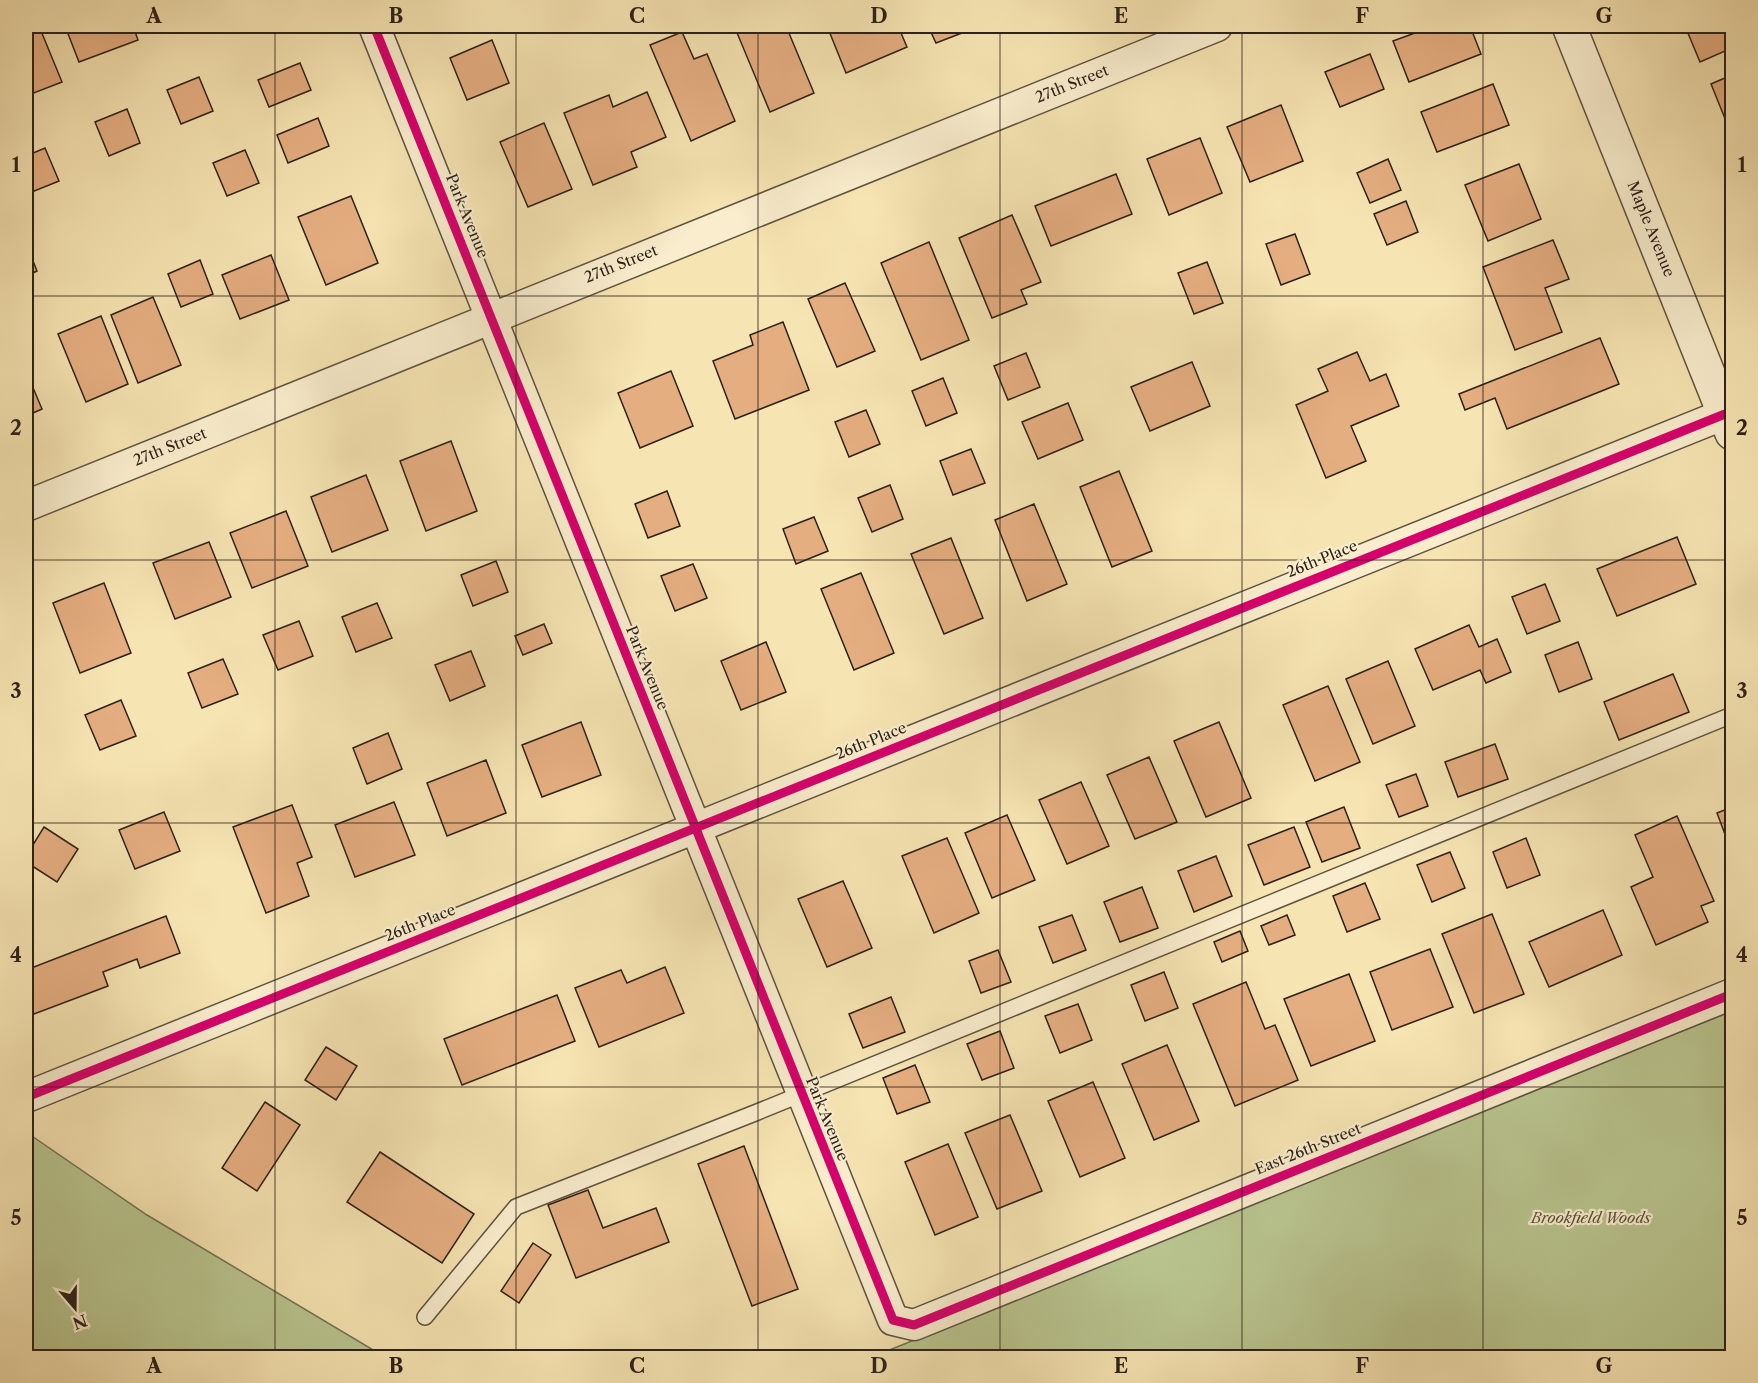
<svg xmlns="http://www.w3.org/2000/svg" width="1758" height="1383" font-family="'Libre Caslon Text',serif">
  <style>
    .green { fill: #b9c58f; stroke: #727354; stroke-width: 1.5 }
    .building { fill: #e5ae81; stroke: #2c2119; stroke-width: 1.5 }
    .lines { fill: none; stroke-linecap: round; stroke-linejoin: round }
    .service-casing { stroke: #5e523f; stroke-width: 18 }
    .minor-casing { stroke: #5e523f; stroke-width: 33 }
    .tertiary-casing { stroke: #5e523f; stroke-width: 36 }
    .service { stroke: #f9edcd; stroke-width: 15 }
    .minor { stroke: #f9edcd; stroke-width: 30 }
    .tertiary { stroke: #f9edcd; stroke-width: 33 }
    .cycleway-casing { stroke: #f9edcd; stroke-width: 13 }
    .cycleway { stroke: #d6006c; stroke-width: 9 }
    .grid { fill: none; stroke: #2c2119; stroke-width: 1.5; stroke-opacity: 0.55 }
    .labels { text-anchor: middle; stroke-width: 4.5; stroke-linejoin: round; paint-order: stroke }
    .street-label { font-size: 15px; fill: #2c2119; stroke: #f9edcd }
    .park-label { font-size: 15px; font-style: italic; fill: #56523c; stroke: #f9edcd }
    .neatline { fill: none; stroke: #2c2119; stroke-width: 2 }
    .grid-label { font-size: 20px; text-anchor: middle; font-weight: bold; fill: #2c2119 }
  </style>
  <rect width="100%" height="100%" fill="#f6e4b2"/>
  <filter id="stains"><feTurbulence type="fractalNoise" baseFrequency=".00333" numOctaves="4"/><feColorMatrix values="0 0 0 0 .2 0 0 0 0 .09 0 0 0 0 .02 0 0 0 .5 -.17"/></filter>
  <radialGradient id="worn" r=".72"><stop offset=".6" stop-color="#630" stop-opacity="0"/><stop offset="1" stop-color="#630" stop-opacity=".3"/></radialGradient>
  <!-- green -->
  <g class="green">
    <polygon points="1732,1011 1732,1357 872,1357"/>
    <polygon points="26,1132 147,1215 385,1357 26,1357"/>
  </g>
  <!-- building -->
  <g class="building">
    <polygon points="26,26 39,26 62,82 26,96"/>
    <polygon points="65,26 133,26 138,40 79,62"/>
    <polygon points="740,26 786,26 814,93 770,112 735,28"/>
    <polygon points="827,26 898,26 907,47 846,73"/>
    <polygon points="928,26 980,26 936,43"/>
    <polygon points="1434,26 1470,26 1481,54 1409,82 1393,41"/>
    <polygon points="1685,26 1732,26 1732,48 1700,62"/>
    <polygon points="682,32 694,59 707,54 735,121 691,141 650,45"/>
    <polygon points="492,40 509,83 467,100 450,58"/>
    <polygon points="1370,54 1384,89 1340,107 1325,72"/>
    <polygon points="300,63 311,90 269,107 258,80"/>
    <polygon points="1732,75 1732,136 1711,84"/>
    <polygon points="199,77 213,111 181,124 167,90"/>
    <polygon points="1493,84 1509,125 1437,152 1421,112"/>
    <polygon points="647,92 666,137 631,152 637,167 593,185 564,113 609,95 613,107"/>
    <polygon points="1281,105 1303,161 1250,182 1227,127"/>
    <polygon points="127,109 140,143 109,156 95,122"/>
    <polygon points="318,118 329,146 288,163 277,135"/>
    <polygon points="544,123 572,189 528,207 500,142"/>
    <polygon points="1200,138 1222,193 1169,215 1147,159"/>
    <polygon points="45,148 59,181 27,194 26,156"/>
    <polygon points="245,150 259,183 227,196 213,163"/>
    <polygon points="1388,159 1401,190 1370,203 1357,173"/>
    <polygon points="1519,164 1541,219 1488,241 1465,185"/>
    <polygon points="1116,174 1132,214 1051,246 1035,206"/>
    <polygon points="351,196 378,263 326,285 298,217"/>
    <polygon points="1406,201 1418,232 1387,245 1374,214"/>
    <polygon points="1012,215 1041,282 1021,290 1027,304 992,318 959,238"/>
    <polygon points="1295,234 1310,274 1281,285 1266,244"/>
    <polygon points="1553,240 1569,279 1545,288 1562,332 1515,350 1483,267"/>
    <polygon points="929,242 969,340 921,360 881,263"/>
    <polygon points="26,243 37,271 26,276"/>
    <polygon points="271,255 289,300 240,319 222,275"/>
    <polygon points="200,260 213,294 181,307 168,274"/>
    <polygon points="1207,262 1223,303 1194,314 1178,273"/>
    <polygon points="845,283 875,351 837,367 808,299"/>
    <polygon points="153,297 181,365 138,383 111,315"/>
    <polygon points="101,316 128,384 86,402 58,334"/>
    <polygon points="783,322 809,390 735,419 713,361 753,345 750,335"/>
    <polygon points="1600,338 1619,384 1507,429 1495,398 1465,410 1459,394"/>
    <polygon points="1357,352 1370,381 1386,374 1399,406 1351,426 1366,461 1326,478 1296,405 1328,391 1318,369"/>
    <polygon points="1026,353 1040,387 1008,400 994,366"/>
    <polygon points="1192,362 1210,406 1150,431 1131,387"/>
    <polygon points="26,371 42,409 26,416"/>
    <polygon points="671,371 693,426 640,448 618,393"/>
    <polygon points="943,378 957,413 926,426 912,391"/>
    <polygon points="1068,403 1083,440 1038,459 1022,422"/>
    <polygon points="866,410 880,444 849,457 835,422"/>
    <polygon points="451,441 477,511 426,531 400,461"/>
    <polygon points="971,449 985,483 953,495 940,461"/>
    <polygon points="1119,471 1152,551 1112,567 1080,487"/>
    <polygon points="366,475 388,530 332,552 311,497"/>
    <polygon points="890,485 903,519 872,532 858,498"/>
    <polygon points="667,491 680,526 648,538 635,504"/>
    <polygon points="1034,504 1067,584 1027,601 995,520"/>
    <polygon points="286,511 308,566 252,588 230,533"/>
    <polygon points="814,517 828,551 796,564 783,529"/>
    <polygon points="1677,537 1696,584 1617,616 1597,569"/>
    <polygon points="951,538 983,618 944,634 911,554"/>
    <polygon points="209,542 231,597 175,619 153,563"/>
    <polygon points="496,561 508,592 473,606 461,575"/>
    <polygon points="693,564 707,598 675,611 661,576"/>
    <polygon points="861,573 894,653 854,670 821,589"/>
    <polygon points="104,583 131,653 80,673 53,603"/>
    <polygon points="1545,584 1560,621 1527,634 1512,597"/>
    <polygon points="377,603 392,638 356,652 342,617"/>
    <polygon points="299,621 313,656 278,670 263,635"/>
    <polygon points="544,624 552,643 523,655 515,636"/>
    <polygon points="1469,625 1479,647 1497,639 1511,672 1486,683 1480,670 1433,690 1415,649"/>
    <polygon points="766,642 786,692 741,710 721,661"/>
    <polygon points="1578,642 1592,679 1559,692 1545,655"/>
    <polygon points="471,651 485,686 450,701 435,665"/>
    <polygon points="223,659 238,694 202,708 188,673"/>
    <polygon points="1388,661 1415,726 1373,744 1346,679"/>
    <polygon points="1673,674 1689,712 1619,740 1604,702"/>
    <polygon points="1328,686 1360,762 1315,781 1283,705"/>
    <polygon points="121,700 136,736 100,750 85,715"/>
    <polygon points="581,722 601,775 542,797 522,745"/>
    <polygon points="1219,722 1251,798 1206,817 1174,741"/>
    <polygon points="388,733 402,769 367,784 353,748"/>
    <polygon points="1495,744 1508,779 1458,797 1445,762"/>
    <polygon points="1149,757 1177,822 1135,839 1107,775"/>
    <polygon points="486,760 506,813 447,836 427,783"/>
    <polygon points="1416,774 1428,806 1399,817 1386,785"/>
    <polygon points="1081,782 1109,846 1067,864 1039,800"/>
    <polygon points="394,802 415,855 355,877 335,825"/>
    <polygon points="292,805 312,857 297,863 309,896 266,913 233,827"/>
    <polygon points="1344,807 1360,848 1322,862 1306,822"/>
    <polygon points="1732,807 1732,853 1717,813"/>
    <polygon points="164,812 180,851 135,869 119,830"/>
    <polygon points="1007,815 1035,880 992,898 965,833"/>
    <polygon points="1677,816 1714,901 1701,906 1708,922 1656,945 1631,887 1653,877 1635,835"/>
    <polygon points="44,827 78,849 57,882 26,862 26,856"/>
    <polygon points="1294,827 1310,867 1264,885 1248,845"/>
    <polygon points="947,838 979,913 934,933 902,856"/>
    <polygon points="1526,838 1540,875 1507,888 1493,852"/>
    <polygon points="1450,852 1465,888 1432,902 1417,865"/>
    <polygon points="1216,856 1232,896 1194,912 1178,871"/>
    <polygon points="843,881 872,948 827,967 798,899"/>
    <polygon points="1365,883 1380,919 1347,932 1333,896"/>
    <polygon points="1142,887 1158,928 1120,942 1104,902"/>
    <polygon points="1603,910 1622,955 1549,987 1529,942"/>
    <polygon points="1492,914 1524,994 1474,1013 1442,934"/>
    <polygon points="1072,915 1086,950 1053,963 1039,927"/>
    <polygon points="1287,915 1295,935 1269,945 1261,926"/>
    <polygon points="166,916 180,953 140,968 137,959 103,972 108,986 34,1014 26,993 26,970"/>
    <polygon points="1240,931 1248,951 1222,962 1214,942"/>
    <polygon points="1430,949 1453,1007 1392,1030 1370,972"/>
    <polygon points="998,950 1011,982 981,993 969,961"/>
    <polygon points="665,967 684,1013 599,1047 575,988 621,970 627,983"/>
    <polygon points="1164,972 1178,1008 1145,1021 1131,985"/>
    <polygon points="1349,974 1375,1041 1311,1066 1284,999"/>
    <polygon points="1246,982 1265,1029 1275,1025 1298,1080 1235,1106 1193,1004"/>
    <polygon points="557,995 575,1041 462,1085 444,1039"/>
    <polygon points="891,997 905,1032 863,1048 849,1014"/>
    <polygon points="1078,1004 1092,1040 1060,1053 1045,1016"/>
    <polygon points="1000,1031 1014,1068 982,1080 967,1044"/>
    <polygon points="1167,1045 1199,1121 1154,1140 1122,1064"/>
    <polygon points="326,1047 357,1066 336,1100 305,1080"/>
    <polygon points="915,1065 930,1102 897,1114 883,1078"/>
    <polygon points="1093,1082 1125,1158 1080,1177 1048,1101"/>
    <polygon points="265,1102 300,1125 257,1191 222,1168"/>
    <polygon points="1010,1115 1042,1191 997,1209 965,1133"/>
    <polygon points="948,1144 978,1217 935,1235 905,1162"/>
    <polygon points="744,1146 798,1289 752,1306 698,1164"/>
    <polygon points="380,1152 474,1214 442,1263 347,1202"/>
    <polygon points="588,1190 603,1228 656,1208 669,1242 576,1278 548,1205"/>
    <polygon points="533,1243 551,1255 519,1303 501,1291"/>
  </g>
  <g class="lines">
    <defs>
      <polyline id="service" points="425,1317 516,1207 755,1113 1732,715"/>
      <g id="minor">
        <polyline points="374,26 893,1320 914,1325 1732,994"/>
        <polyline points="26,506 1217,26"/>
        <polyline points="26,1094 29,1096 1725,414"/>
      </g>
      <polyline id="tertiary" points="1569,26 1732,433"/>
    </defs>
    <!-- service casing -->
    <use href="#service" class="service-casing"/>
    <!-- minor casing -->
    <use href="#minor" class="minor-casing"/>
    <!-- tertiary casing -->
    <use href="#tertiary" class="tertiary-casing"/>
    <!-- service -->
    <use href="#service" class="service"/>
    <!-- minor -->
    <use href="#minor" class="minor"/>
    <!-- tertiary -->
    <use href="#tertiary" class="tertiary"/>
    <defs>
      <g id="cycleway">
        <polyline points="374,26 893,1320 914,1325 1732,994"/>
        <polyline points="26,1094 29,1096 1725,414"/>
      </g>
    </defs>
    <!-- cycleway casing -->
    <use href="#cycleway" class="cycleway-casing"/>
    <!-- cycleway -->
    <use href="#cycleway" class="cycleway"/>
  </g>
  <!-- grid -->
  <path class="grid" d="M275,26V1358M516,26V1358M758,26V1358M1000,26V1358M1242,26V1358M1483,26V1358M26,296H1732M26,560H1732M26,823H1732M26,1087H1732"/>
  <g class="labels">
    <!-- street labels -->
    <g class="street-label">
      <text transform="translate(1072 84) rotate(-22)" y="5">27th Street</text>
      <text transform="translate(467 216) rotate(68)" y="5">Park Avenue</text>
      <text transform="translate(1651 229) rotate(68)" y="5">Maple Avenue</text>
      <text transform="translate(621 264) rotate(-22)" y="5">27th Street</text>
      <text transform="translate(170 447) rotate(-22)" y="5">27th Street</text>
      <text transform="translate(1322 559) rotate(-22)" y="5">26th Place</text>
      <text transform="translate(647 668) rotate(68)" y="5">Park Avenue</text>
      <text transform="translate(871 741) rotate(-22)" y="5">26th Place</text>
      <text transform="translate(420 923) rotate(-22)" y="5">26th Place</text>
      <text transform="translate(827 1119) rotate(68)" y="5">Park Avenue</text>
      <text transform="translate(1308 1149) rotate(-22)" y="5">East 26th Street</text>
    </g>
    <!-- park labels -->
    <g class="park-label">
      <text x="1591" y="1223">Brookfield Woods</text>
    </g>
  </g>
  <!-- margin -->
  <rect width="1758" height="1383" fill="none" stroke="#f6e4b2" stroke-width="66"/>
  <!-- north arrow -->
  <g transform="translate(75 1308) rotate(160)" stroke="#f9edcd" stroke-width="4.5" paint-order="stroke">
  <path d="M0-4.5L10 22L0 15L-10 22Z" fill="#2c2119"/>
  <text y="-9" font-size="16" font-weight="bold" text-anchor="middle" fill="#2c2119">N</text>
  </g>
  <rect x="33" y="33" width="1692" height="1317" class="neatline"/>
  <g class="grid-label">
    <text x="154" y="23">A</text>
    <text x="396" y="23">B</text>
    <text x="637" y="23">C</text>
    <text x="879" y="23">D</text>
    <text x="1121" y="23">E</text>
    <text x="1362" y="23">F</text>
    <text x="1604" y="23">G</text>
    <text x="16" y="172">1</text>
    <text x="1742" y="172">1</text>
    <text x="16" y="435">2</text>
    <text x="1742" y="435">2</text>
    <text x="16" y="698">3</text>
    <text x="1742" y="698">3</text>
    <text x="16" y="962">4</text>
    <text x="1742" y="962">4</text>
    <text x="16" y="1225">5</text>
    <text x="1742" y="1225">5</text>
    <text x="154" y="1373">A</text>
    <text x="396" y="1373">B</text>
    <text x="637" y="1373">C</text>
    <text x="879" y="1373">D</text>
    <text x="1121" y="1373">E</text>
    <text x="1362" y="1373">F</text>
    <text x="1604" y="1373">G</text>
  </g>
  <rect width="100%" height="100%" filter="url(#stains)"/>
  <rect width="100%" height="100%" fill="url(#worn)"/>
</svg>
